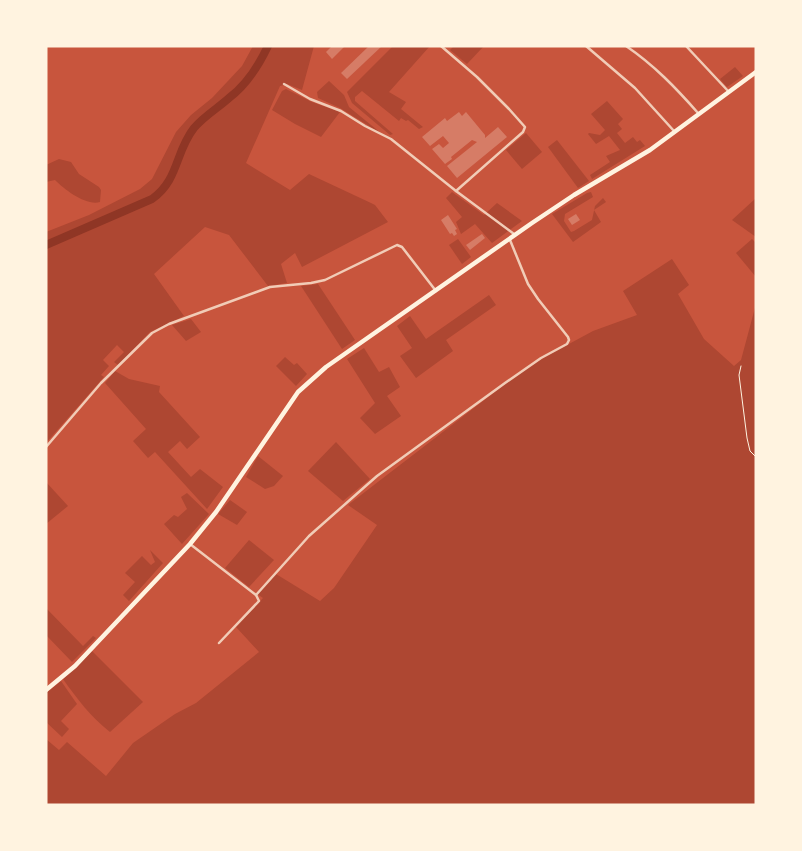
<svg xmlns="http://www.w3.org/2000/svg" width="802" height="851" font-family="'PT Sans Narrow',sans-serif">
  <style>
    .green { fill: #ae4732 }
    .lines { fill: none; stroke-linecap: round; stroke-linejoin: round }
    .river { stroke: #8f3625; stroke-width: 8 }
    .building { fill: #d67c66 }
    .path { stroke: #fff3e0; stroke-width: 1 }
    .minor { stroke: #f1ccb7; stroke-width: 2.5 }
    .primary { stroke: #fff3e0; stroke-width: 4.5 }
  </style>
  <rect width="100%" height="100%" fill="#c8553d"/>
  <!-- green -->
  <g class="green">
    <polygon points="253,46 314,46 302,90 287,84 280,86 246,163 290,190 309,174 371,203 375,205 388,222 302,267 295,253 281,264 287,283 268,286 229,235 205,227 154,274 184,316 150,332 118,365 114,362 124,352 117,345 103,360 109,366 101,375 104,377 46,443 46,232 89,215 140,189 152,179 176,132 191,115 212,98 242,66"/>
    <polygon points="393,46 430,46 389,92 406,102 401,109 423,127 419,129 408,120 406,121 401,118 399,121 362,91 355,97 355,101 393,134 390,135 352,103 347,92"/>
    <polygon points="454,46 484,46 467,64 450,50"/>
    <polygon points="735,67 743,76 727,87 720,79"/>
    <polygon points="329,81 344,95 349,107 382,134 340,108 318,98 317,92"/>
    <polygon points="286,89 312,102 340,112 321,137 295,124 272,110 282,91"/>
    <polygon points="607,101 623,119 618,124 622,129 617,133 625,143 633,137 637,142 640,140 645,146 592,179 590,175 610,162 606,156 620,150 609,136 596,144 588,134 589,133 600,135 605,130 591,114"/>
    <polygon points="526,133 542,152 522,169 506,150"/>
    <polygon points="557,140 589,181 578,188 548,147"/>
    <path d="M59,159L71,162L79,174L99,187L101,190L100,202C86,206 65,190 55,180L46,182V165Z"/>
    <polygon points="452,192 484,215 497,203 522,221 492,243 475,224 461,234 456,222 462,217 446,198"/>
    <polygon points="591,192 593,197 565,214 564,221 571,232 574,231 592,220 595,206 603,198 606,202 594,210 601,222 573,242 552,214 587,193"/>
    <polygon points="756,198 756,237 732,220"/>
    <polygon points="458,239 471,257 462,264 449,245"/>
    <polygon points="752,239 756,243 756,277 736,253"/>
    <polygon points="672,259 689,285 678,294 704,339 734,366 741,360 756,304 756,805 46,805 46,739 59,750 67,742 106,776 133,743 175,714 196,703 259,652 236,627 263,598 257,594 276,574 320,601 334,588 377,525 348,505 513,378 543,358 593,331 637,315 623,291"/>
    <polygon points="318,284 355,340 342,349 301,286"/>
    <polygon points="489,295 496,305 446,340 453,351 416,378 400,356 412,348 397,326 410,316 426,339"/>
    <polygon points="191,319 201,332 186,341 172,325"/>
    <polygon points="364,348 379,372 389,367 400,387 387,396 401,416 375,434 360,418 375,403 347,359"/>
    <polygon points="285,357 294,365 297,363 307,374 296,386 276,366"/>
    <polygon points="115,371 129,379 160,386 159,392 200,437 187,449 180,441 168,452 191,477 200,469 223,487 207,509 155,452 148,458 133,441 146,429 105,383"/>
    <polygon points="336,442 370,479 343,501 308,471"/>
    <polygon points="258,456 283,476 274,486 265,489 246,477"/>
    <polygon points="46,482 68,506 46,524"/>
    <polygon points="187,493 209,514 182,544 164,524 174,515 178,517 187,509 181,497"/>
    <polygon points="230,500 247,512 237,525 218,514"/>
    <polygon points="249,540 274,560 249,587 225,568"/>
    <polygon points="150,550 163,563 129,601 123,595 135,582 125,573 142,556 151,565 155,562"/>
    <polygon points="46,608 83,646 93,636 96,638 72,662 46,635"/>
    <path d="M92,651L143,702L110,732C91,717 77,699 63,679Z"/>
    <polygon points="61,681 77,704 61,721 69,729 62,737 46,722 46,693"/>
  </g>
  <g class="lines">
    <!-- river -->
    <path class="river" d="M46,245L152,199C179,180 175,152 194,128C204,116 218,108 229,98C246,85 259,65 268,46"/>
  </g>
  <!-- building -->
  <g class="building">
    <polygon points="332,46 345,46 332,59 326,52"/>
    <polygon points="369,46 382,46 347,79 341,73"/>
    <polygon points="459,112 462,116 466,112 485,135 485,138 498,127 507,137 457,178 447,166 477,142 472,140 451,157 452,159 445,164 432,149 439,144 443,148 449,143 443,136 430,146 422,137 445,118 447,121"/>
    <polygon points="576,214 580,220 572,225 568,219"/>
    <polygon points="448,215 457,229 455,230 457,234 454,236 452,233 450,234 441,220"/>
    <polygon points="482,234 485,238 470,250 466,245"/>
  </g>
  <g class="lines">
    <!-- path -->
    <polyline class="path" points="741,366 739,375 747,438 750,451 756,457"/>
    <!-- minor -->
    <g class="minor">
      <polyline points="441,46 477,77 509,109 525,127 523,132 456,191"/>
      <polyline points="586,46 635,88 674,131"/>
      <path d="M626,46C654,65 676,88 698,113"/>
      <polyline points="686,46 729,92"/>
      <polyline points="284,84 310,99 341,111 365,126 391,139 456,191 514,234"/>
      <polyline points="46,447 101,383 152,333 169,324 270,287 311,283 325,280 397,245 402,247 436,291"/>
      <polyline points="190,544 256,595"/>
      <polyline points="219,643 259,601 256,595 309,536 377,476 505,383 541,358 567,344 569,340 568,337 538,299 528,284 510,240"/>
    </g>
    <!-- primary -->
    <polyline class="primary" points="46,690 75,666 190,544 216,512 298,392 326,367 532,223 574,195 650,150 756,72"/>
  </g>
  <!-- border -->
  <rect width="802" height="851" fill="none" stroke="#fff3e0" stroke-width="95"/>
</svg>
